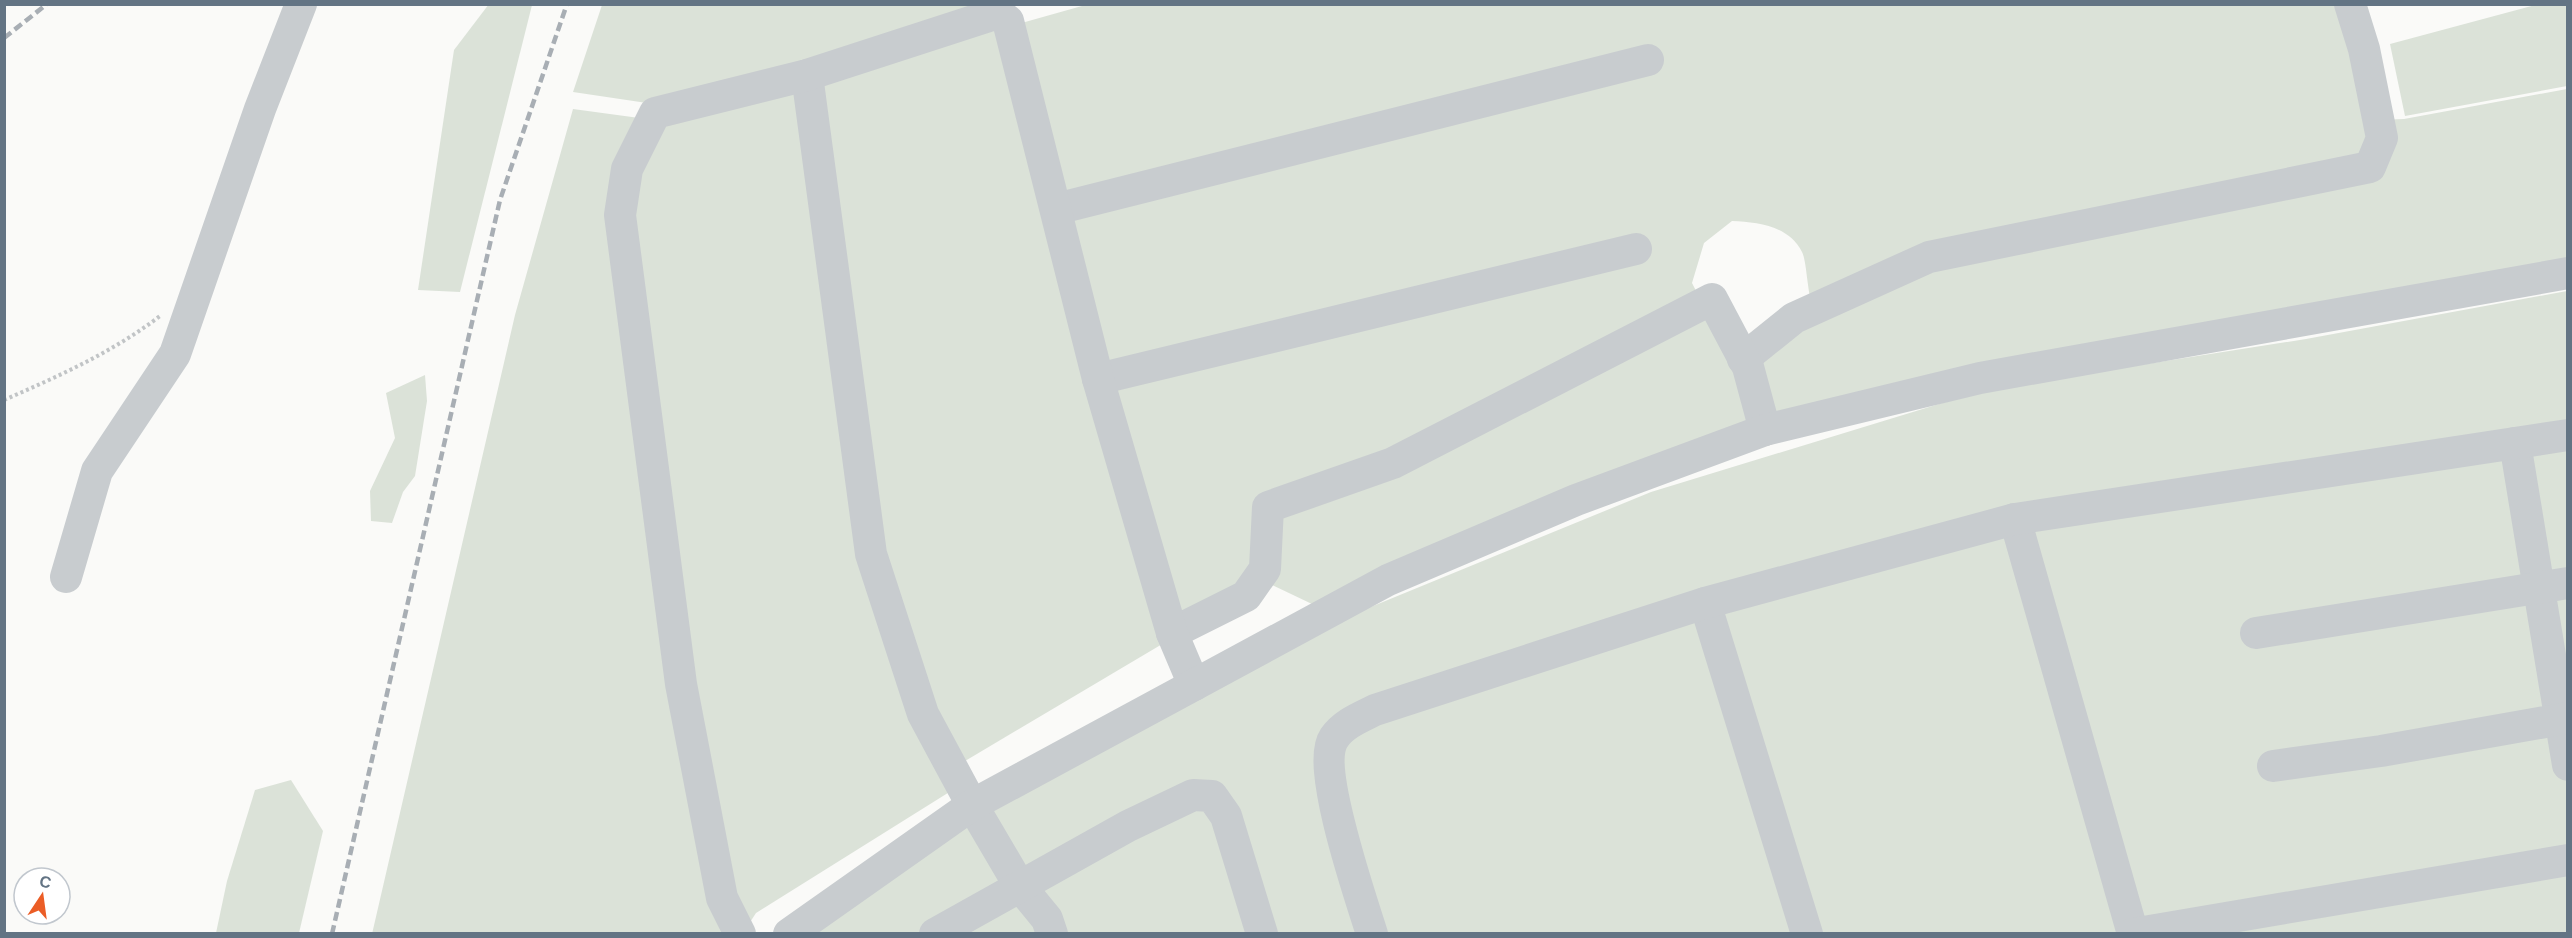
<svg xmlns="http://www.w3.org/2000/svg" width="2572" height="938" font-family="Barlow,sans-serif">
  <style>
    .green { fill: #dbe2d8; fill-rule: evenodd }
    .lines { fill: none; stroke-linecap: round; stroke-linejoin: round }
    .path { stroke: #c1c4c6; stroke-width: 4; stroke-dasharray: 3 3; stroke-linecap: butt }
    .minor { stroke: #c8cccf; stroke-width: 32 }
    .rail { stroke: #a8aeb4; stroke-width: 4.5; stroke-dasharray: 9 4.5; stroke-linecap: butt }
  </style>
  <rect width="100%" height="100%" fill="#fafaf8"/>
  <!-- green -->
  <g class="green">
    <polygon points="489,4 532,5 460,292 418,290 454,50"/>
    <polygon points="1005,4 667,106 573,92 602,5"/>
    <path d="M1089,4L2341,5L2376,120L2404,119L2567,89V263L1933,380L1312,604L1255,577L1181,628L1018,24ZM1732,221C1758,222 1789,226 1802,252C1807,262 1807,292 1813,308L1729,356L1692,283L1704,243Z"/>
    <polygon points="2539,4 2567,5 2567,86 2405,116 2390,44"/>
    <polygon points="1002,19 1164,643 955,767 878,555 815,74"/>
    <polygon points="790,85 807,103 862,555 951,791 756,913 743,933 372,934 515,315 573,109 654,120"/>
    <polygon points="2567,291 2567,933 812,934 961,825 1300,636 1651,492 1988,389 2306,339"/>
    <polygon points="425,375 427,401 415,476 403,492 392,523 371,521 370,491 395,438 386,393"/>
    <polygon points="291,780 323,831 299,933 216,933 227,881 255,790"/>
  </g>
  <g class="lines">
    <!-- path -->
    <path class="path" d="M4,400C59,376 113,352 160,316"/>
    <!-- minor -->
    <g class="minor">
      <polyline points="807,75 871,554 923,714 972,805 1019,885 1047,919 1052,934"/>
      <polyline points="1056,209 1648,60"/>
      <polyline points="1743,359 1794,318 1929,257 2370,167 2382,138 2364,49 2350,4"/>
      <polyline points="1098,379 1636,249"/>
      <polyline points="2515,443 2568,765"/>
      <polyline points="2015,519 2133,934"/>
      <polyline points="66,577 97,471 175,354 260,109 301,4"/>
      <polyline points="1705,603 1807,934"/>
      <polyline points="1172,633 1246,596 1265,569 1268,507 1393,463 1712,299 1748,367 1765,430"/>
      <polyline points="2256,633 2568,583"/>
      <polyline points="2273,766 2381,751 2568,718"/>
      <polyline points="740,934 722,898 681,684 620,215 627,169 655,113 807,75 998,13 1008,21 1098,379 1172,633 1194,685"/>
      <polyline points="789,934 972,805 1388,580 1576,500 1765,430 1980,378 2568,273"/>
      <polyline points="935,934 1128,826 1193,795 1212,796 1226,816 1262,934"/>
      <path d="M1372,934C1361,899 1315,766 1334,738C1343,724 1361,717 1375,710L1705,603L2015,519L2568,435"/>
      <polyline points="2132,934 2568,860"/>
    </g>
    <!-- rail -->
    <g class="rail">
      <polyline points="4,38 47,4"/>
      <polyline points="332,934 500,200 567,4"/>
    </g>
  </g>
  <!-- border -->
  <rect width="2572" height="938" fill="none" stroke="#637484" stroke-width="12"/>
  <!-- north arrow -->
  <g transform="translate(42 896) rotate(13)"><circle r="28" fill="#ffffff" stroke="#c1c7ce" stroke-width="1.5"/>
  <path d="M0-4.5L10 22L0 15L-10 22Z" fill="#eb5d26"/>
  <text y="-9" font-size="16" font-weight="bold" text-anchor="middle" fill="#637484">С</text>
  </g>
</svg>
